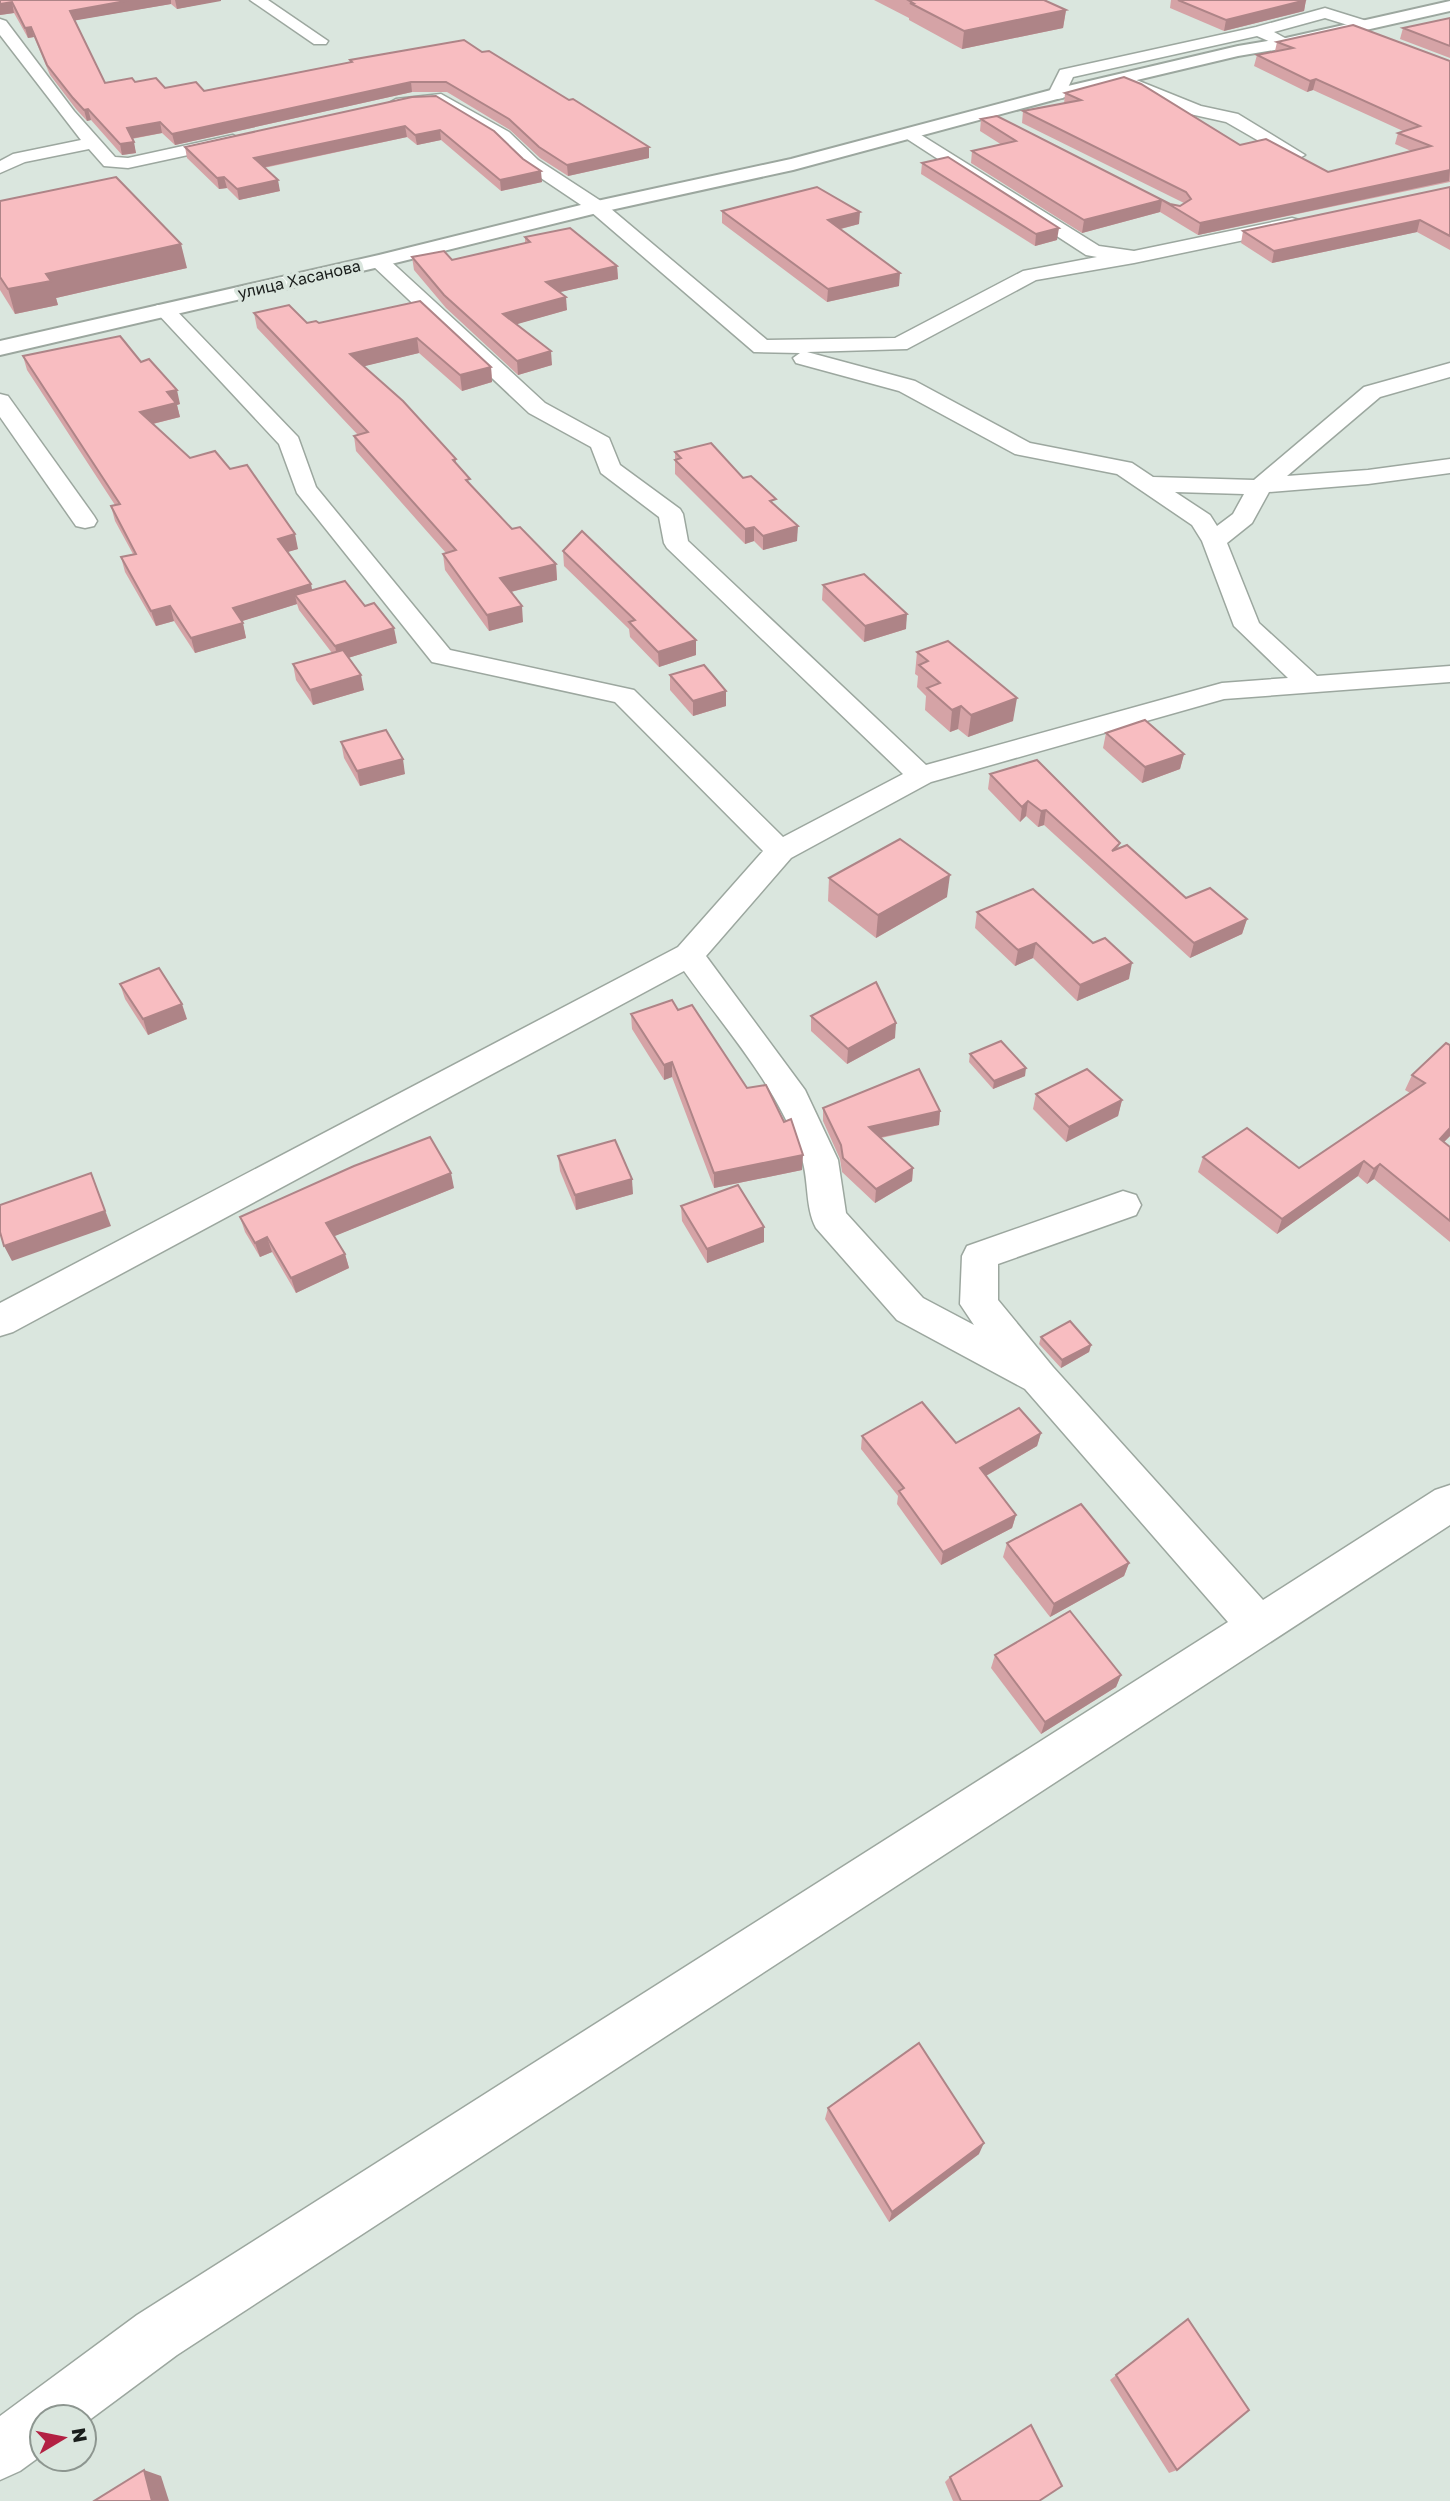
<svg xmlns="http://www.w3.org/2000/svg" width="1450" height="2501" font-family="'Golos Text',sans-serif">
  <style>
    .lines { fill: none; stroke-linecap: round; stroke-linejoin: round }
    .street-casing { stroke: #9ca79f; stroke-width: 3 }
    .secondary-casing { stroke: #9ca79f; stroke-width: 4 }
    .street { fill: #fff; fill-rule: evenodd }
    .secondary { fill: #fff; fill-rule: evenodd }
    .wall { fill: #d5a3a6 }
    .shaded-wall { fill: #ae8487 }
    .building { fill: #f8bdc1; stroke: #ae8487; stroke-width: 2 }
    .labels { text-anchor: middle; stroke-width: 7; stroke-linejoin: round; paint-order: stroke }
    .far-street-label { font-size: 16px; fill: #191d1b; stroke: #dae6de }
  </style>
  <rect width="100%" height="100%" fill="#dae6de"/>
  <g class="lines">
    <defs>
      <g id="street">
        <polygon points="250,0 268,0 328,41 326,44 314,44"/>
        <polygon points="1325,8 1370,22 1372,25 1364,30 1325,18 1274,32 1294,43 1292,46 1280,46 1257,36 1073,77 1063,98 1057,99 1048,94 1060,70 1256,27"/>
        <polygon points="0,19 6,21 74,111 115,157 128,158 233,135 242,140 239,144 128,168 104,166 89,149 25,162 0,173 0,161 13,154 81,140 0,35"/>
        <polygon points="1124,75 1201,106 1238,114 1305,155 1296,160 1290,159 1226,122 1190,114 1118,84 1116,80 1118,76"/>
        <path d="M441,94L509,132L538,160L604,203L767,340L895,338L1023,271L1097,257L1086,255L904,137L901,133L910,128L1099,246L1134,251L1292,218L1299,220L1302,224L1292,230L1134,263L1036,280L907,349L807,352L915,381L1030,443L1132,463L1153,477L1254,480L1364,387L1450,363V377L1380,397L1287,476L1368,470L1450,459V473L1368,484L1269,492L1252,523L1227,543L1259,623L1317,676L1450,666V682L1224,699L931,782L791,858L706,956L805,1090L838,1160L846,1213L923,1298L974,1325L960,1304L962,1256L967,1246L1123,1191L1136,1195L1141,1205L1136,1215L998,1264V1300L1053,1367L1263,1600L1435,1490L1450,1485V1525L177,2355L84,2424V2417H42V2455L20,2471L0,2480V2416L137,2315L1228,1622L1025,1389L897,1320L816,1228C805,1207 809,1182 802,1159C780,1089 726,1030 684,971L13,1332L0,1336V1303L678,947L763,851L615,702L432,662L297,493L279,444L157,313L154,309L157,305H171L298,437L316,487L450,650L634,690L783,837L903,774L667,548L664,543L659,517L601,473L591,447L529,413L372,265L369,261L372,257H386L545,403L609,438L620,465L680,509L683,514L688,541L926,765L1222,683L1288,678L1234,626L1202,541L1192,525L1117,474L1015,454L899,391L796,363L793,358L800,353L754,352L590,211L526,168L497,140L438,104L396,109L387,104L396,99ZM1175,492L1244,494L1233,514L1217,526L1210,515Z"/>
        <polygon points="0,394 8,396 94,516 97,521 94,526 85,528 76,526 0,417"/>
      </g>
      <polygon id="secondary" points="1450,1 1450,11 1286,48 1238,56 1061,98 793,170 597,213 379,267 0,355 0,341 379,255 597,201 791,159 1051,90 1238,46 1286,38"/>
    </defs>
    <!-- street casing -->
    <use href="#street" class="street-casing"/>
    <!-- secondary casing -->
    <use href="#secondary" class="secondary-casing"/>
    <!-- street -->
    <use href="#street" class="street"/>
    <!-- secondary -->
    <use href="#secondary" class="secondary"/>
  </g>
  <!-- wall -->
  <g class="wall">
    <polygon points="0,0 221,0 177,9 171,4 75,20 105,83 135,82 165,88 204,91 350,62 350,60 482,52 569,100 649,147 649,158 568,176 540,158 510,130 447,92 412,92 175,145 162,133 132,139 136,153 122,155 91,120 87,121 76,109 50,75 34,37 28,38 14,13 0,15"/>
    <polygon points="874,0 1044,0 1066,10 1063,28 962,49 909,20 909,18"/>
    <polygon points="1171,0 1306,0 1304,11 1224,31 1170,8"/>
    <polygon points="1450,18 1450,58 1400,39 1403,28"/>
    <polygon points="1277,42 1450,61 1450,182 1198,235 1160,212 1082,233 971,163 972,151 1002,145 980,131 981,119 1170,204 1180,206 1184,203 1022,123 1023,111 1064,104 1065,93 1328,172 1411,151 1395,144 1398,133 1403,131 1313,90 1307,92 1254,66 1257,55 1275,51"/>
    <polygon points="412,97 542,182 501,191 441,140 417,145 407,137 264,168 280,191 239,200 227,188 219,189 187,158 185,147"/>
    <polygon points="922,163 1057,240 1035,246 921,174"/>
    <polygon points="1450,187 1450,250 1417,232 1272,263 1241,243 1243,231"/>
    <polygon points="0,201 187,268 56,298 58,305 15,314 0,290"/>
    <polygon points="722,211 859,224 841,229 899,286 827,302 722,223"/>
    <polygon points="525,237 617,266 618,279 560,292 567,310 516,324 552,365 518,375 446,308 414,270 412,257 452,260 525,243"/>
    <polygon points="420,301 491,367 492,382 462,391 419,353 364,366 456,459 456,463 471,485 512,529 556,564 557,580 511,592 523,622 489,631 445,570 443,554 446,553 356,451 354,436 358,435 257,328 254,313 307,323 319,323"/>
    <polygon points="23,356 141,362 180,404 177,405 180,417 153,424 190,458 230,469 298,549 287,552 312,590 397,643 348,658 364,690 313,705 296,680 293,664 332,653 299,610 297,604 242,621 246,638 195,653 174,621 156,626 125,572 121,557 133,554 115,521 111,506 115,505 27,370"/>
    <polygon points="675,452 743,478 776,505 797,541 763,550 754,541 745,544 675,474"/>
    <polygon points="563,551 696,655 659,667 630,637 629,629 564,566"/>
    <polygon points="823,585 906,629 864,642 822,600"/>
    <polygon points="917,652 1013,721 968,737 958,729 950,732 925,710 926,696 917,687 918,676 915,674"/>
    <polygon points="670,675 726,691 726,706 693,716 670,690"/>
    <polygon points="1106,733 1184,754 1180,769 1142,783 1103,748"/>
    <polygon points="341,742 405,774 360,786 344,758"/>
    <polygon points="990,774 1120,843 1118,848 1186,898 1247,919 1242,934 1190,958 1044,825 1038,827 1026,816 1020,822 988,789"/>
    <polygon points="829,878 947,897 876,938 828,901"/>
    <polygon points="977,912 1129,979 1077,1001 1033,958 1015,966 975,928"/>
    <polygon points="120,984 187,1019 148,1035 125,999"/>
    <polygon points="678,1010 802,1170 714,1188 672,1077 664,1080 632,1029 631,1014"/>
    <polygon points="811,1016 895,1038 847,1064 811,1031"/>
    <polygon points="1446,1043 1450,1136 1444,1142 1450,1147 1450,1242 1374,1179 1367,1184 1358,1176 1277,1234 1198,1172 1203,1157 1299,1168 1410,1093 1405,1090 1412,1075"/>
    <polygon points="970,1054 1025,1076 993,1089 969,1062"/>
    <polygon points="1036,1094 1122,1100 1118,1116 1066,1142 1033,1109"/>
    <polygon points="823,1108 940,1111 939,1125 881,1138 913,1168 912,1181 875,1203 842,1172 840,1159 823,1121"/>
    <polygon points="558,1156 633,1194 576,1210 560,1171"/>
    <polygon points="454,1188 334,1236 345,1254 349,1268 296,1293 272,1252 260,1257 245,1232 240,1217"/>
    <polygon points="681,1206 764,1227 764,1242 707,1263 682,1221"/>
    <polygon points="1041,1337 1091,1345 1089,1352 1061,1368 1039,1344"/>
    <polygon points="1041,1433 1037,1446 986,1476 1016,1515 1012,1528 941,1565 897,1504 898,1496 861,1449 862,1436 956,1443"/>
    <polygon points="1007,1543 1129,1563 1124,1576 1050,1617 1003,1557"/>
    <polygon points="995,1655 1121,1675 1116,1687 1041,1734 991,1668"/>
    <polygon points="828,2108 979,2154 889,2222 825,2119"/>
    <polygon points="1188,2319 1177,2470 1169,2473 1110,2380"/>
    <polygon points="950,2477 1039,2501 953,2501 945,2482"/>
  </g>
  <!-- shaded-wall -->
  <g class="shaded-wall">
    <polygon points="131,0 171,0 171,4 72,21 70,11"/>
    <polygon points="175,0 221,0 221,1 177,9"/>
    <polygon points="1306,0 1304,11 1224,31 1226,20"/>
    <polygon points="12,2 14,13 0,15 0,4"/>
    <polygon points="1066,10 1063,28 962,49 964,31"/>
    <polygon points="31,27 34,37 28,38 25,28"/>
    <polygon points="1316,79 1313,90 1307,92 1310,81"/>
    <polygon points="411,82 412,92 175,145 172,134"/>
    <polygon points="88,109 91,120 87,121 84,110"/>
    <polygon points="160,122 162,133 129,139 127,128"/>
    <polygon points="405,126 407,137 256,169 254,158"/>
    <polygon points="440,130 441,140 417,145 415,135"/>
    <polygon points="134,142 136,153 122,155 120,144"/>
    <polygon points="649,147 649,158 568,176 567,165"/>
    <polygon points="1450,170 1449,181 1198,235 1200,223"/>
    <polygon points="541,171 542,182 501,191 500,180"/>
    <polygon points="224,177 227,188 219,189 217,178"/>
    <polygon points="278,180 280,191 239,200 237,189"/>
    <polygon points="1162,200 1160,212 1082,233 1084,220"/>
    <polygon points="860,212 859,224 828,232 828,220"/>
    <polygon points="1420,220 1417,232 1272,263 1274,251"/>
    <polygon points="1059,228 1057,240 1035,246 1036,234"/>
    <polygon points="181,244 187,268 56,298 58,305 15,314 8,289 46,274"/>
    <polygon points="617,266 618,279 547,295 546,282"/>
    <polygon points="900,273 899,286 827,302 828,289"/>
    <polygon points="566,297 567,310 504,328 503,314"/>
    <polygon points="417,338 419,353 353,369 350,354"/>
    <polygon points="551,351 552,365 518,375 517,361"/>
    <polygon points="491,367 492,382 462,391 460,375"/>
    <polygon points="177,390 180,404 177,405 180,417 144,426 140,412 167,392"/>
    <polygon points="798,526 797,541 763,550 763,536"/>
    <polygon points="754,527 754,541 745,544 745,529"/>
    <polygon points="295,534 298,549 281,554 278,539"/>
    <polygon points="556,564 557,580 502,594 500,578"/>
    <polygon points="311,584 314,599 295,595 297,604 236,623 233,608"/>
    <polygon points="170,606 174,621 156,626 151,611"/>
    <polygon points="522,606 523,622 489,631 487,615"/>
    <polygon points="907,614 906,629 864,642 865,626"/>
    <polygon points="243,623 246,638 195,653 191,638"/>
    <polygon points="394,628 397,643 338,661 335,646"/>
    <polygon points="696,640 696,655 659,667 658,652"/>
    <polygon points="361,675 364,690 313,705 310,690"/>
    <polygon points="726,691 726,706 693,716 693,701"/>
    <polygon points="1017,698 1013,721 968,737 971,715"/>
    <polygon points="961,706 958,729 950,732 952,710"/>
    <polygon points="1184,754 1180,769 1142,783 1145,767"/>
    <polygon points="403,759 405,774 360,786 357,771"/>
    <polygon points="1028,801 1026,816 1020,822 1022,807"/>
    <polygon points="1046,810 1044,825 1038,827 1041,811"/>
    <polygon points="950,875 947,897 876,938 878,915"/>
    <polygon points="1247,919 1242,934 1190,958 1194,943"/>
    <polygon points="1036,943 1033,958 1015,966 1018,950"/>
    <polygon points="1132,963 1129,979 1077,1001 1080,985"/>
    <polygon points="182,1004 187,1019 148,1035 143,1019"/>
    <polygon points="896,1023 895,1038 847,1064 848,1049"/>
    <polygon points="672,1062 672,1077 664,1080 664,1065"/>
    <polygon points="1026,1068 1025,1076 993,1089 994,1081"/>
    <polygon points="1122,1100 1118,1116 1066,1142 1069,1127"/>
    <polygon points="940,1111 939,1125 868,1140 869,1127"/>
    <polygon points="1450,1128 1450,1136 1432,1154 1440,1139"/>
    <polygon points="803,1155 802,1170 714,1188 714,1173"/>
    <polygon points="1364,1161 1358,1176 1277,1234 1282,1219"/>
    <polygon points="1380,1164 1374,1179 1367,1184 1374,1169"/>
    <polygon points="913,1168 912,1181 875,1203 876,1189"/>
    <polygon points="91,1173 111,1226 12,1261 4,1246"/>
    <polygon points="451,1173 454,1188 330,1238 326,1223"/>
    <polygon points="632,1179 633,1194 576,1210 575,1195"/>
    <polygon points="764,1227 764,1242 707,1263 707,1249"/>
    <polygon points="267,1237 272,1252 260,1257 255,1243"/>
    <polygon points="345,1254 349,1268 296,1293 291,1278"/>
    <polygon points="1091,1345 1089,1352 1061,1368 1062,1360"/>
    <polygon points="1041,1433 1037,1446 977,1481 980,1468"/>
    <polygon points="1016,1515 1012,1528 941,1565 943,1552"/>
    <polygon points="1129,1563 1124,1576 1050,1617 1054,1604"/>
    <polygon points="1121,1675 1116,1687 1041,1734 1045,1722"/>
    <polygon points="984,2143 979,2154 889,2222 892,2212"/>
    <polygon points="144,2470 161,2476 169,2501 152,2501"/>
  </g>
  <!-- building -->
  <g class="building">
    <polygon points="0,0 131,0 70,11 105,83 132,78 135,82 156,78 165,88 196,82 204,91 352,62 350,60 464,40 482,52 489,51 569,100 573,99 649,147 567,165 539,147 509,119 446,82 411,82 172,134 160,122 127,128 134,142 120,144 88,109 84,110 73,98 47,65 31,27 25,28 12,2 0,4"/>
    <polygon points="908,0 1044,0 1066,10 964,31 910,3 913,3"/>
    <polygon points="1178,0 1306,0 1226,20"/>
    <polygon points="1450,18 1450,46 1403,28"/>
    <polygon points="1353,25 1450,61 1450,170 1200,223 1162,200 1084,220 972,151 1016,141 981,119 997,116 1170,204 1180,206 1191,199 1186,192 1023,111 1081,100 1065,93 1124,77 1141,84 1240,145 1266,139 1328,172 1431,146 1398,133 1420,126 1316,79 1310,81 1257,55 1293,48 1277,42"/>
    <polygon points="436,96 494,131 523,159 541,171 500,180 440,130 415,135 405,126 254,158 278,180 237,189 224,177 217,178 185,147 412,97"/>
    <polygon points="948,157 1059,228 1036,234 922,163"/>
    <polygon points="116,177 181,244 46,274 51,281 8,289 0,277 0,201"/>
    <polygon points="817,187 860,212 828,220 900,273 828,289 722,211"/>
    <polygon points="1450,187 1450,236 1420,220 1274,251 1243,231"/>
    <polygon points="570,228 617,266 546,282 566,297 503,314 551,351 517,361 444,295 412,257 444,251 452,260 530,242 525,237"/>
    <polygon points="420,301 491,367 460,375 417,338 350,354 403,401 456,459 453,460 470,479 466,480 512,529 520,527 556,564 500,578 522,606 487,615 443,554 456,550 354,436 368,432 254,313 289,305 307,323 316,321 319,323"/>
    <polygon points="120,336 141,362 149,359 177,390 167,392 176,403 140,412 190,458 215,451 230,469 247,465 295,534 278,539 311,584 233,608 243,623 191,638 170,606 151,611 121,557 136,554 111,506 120,504 23,356"/>
    <polygon points="711,443 743,478 751,476 776,499 770,501 798,526 763,536 754,527 745,529 675,460 681,458 675,452"/>
    <polygon points="582,531 696,640 658,652 629,622 635,620 563,551"/>
    <polygon points="864,574 907,614 865,626 823,585"/>
    <polygon points="345,581 365,606 374,603 394,628 335,646 295,595"/>
    <polygon points="948,641 1017,698 971,715 961,706 952,710 927,688 940,683 919,665 928,661 917,652"/>
    <polygon points="343,650 361,675 310,690 293,664"/>
    <polygon points="704,665 726,691 693,701 670,675"/>
    <polygon points="1145,720 1184,754 1145,767 1106,733"/>
    <polygon points="386,730 403,759 357,771 341,742"/>
    <polygon points="1037,760 1120,843 1112,851 1127,845 1186,898 1210,888 1247,919 1194,943 1046,810 1041,811 1028,801 1022,807 990,774"/>
    <polygon points="900,839 950,875 878,915 829,878"/>
    <polygon points="1033,889 1093,943 1105,938 1132,963 1080,985 1036,943 1018,950 977,912"/>
    <polygon points="159,968 182,1004 143,1019 120,984"/>
    <polygon points="876,982 896,1023 848,1049 811,1016"/>
    <polygon points="672,1000 678,1010 692,1005 747,1088 766,1085 784,1122 791,1119 803,1155 714,1173 672,1062 664,1065 631,1014"/>
    <polygon points="1001,1041 1026,1068 994,1081 970,1054"/>
    <polygon points="1446,1043 1450,1045 1450,1128 1440,1139 1450,1147 1450,1221 1380,1164 1374,1169 1364,1161 1282,1219 1203,1157 1247,1128 1299,1168 1425,1083 1412,1075"/>
    <polygon points="919,1069 940,1111 869,1127 913,1168 876,1189 843,1158 841,1145 823,1108"/>
    <polygon points="1087,1069 1122,1100 1069,1127 1036,1094"/>
    <polygon points="430,1137 451,1173 326,1223 345,1254 291,1278 267,1237 255,1243 240,1217 354,1166"/>
    <polygon points="615,1140 632,1179 575,1195 558,1156"/>
    <polygon points="91,1173 105,1211 4,1246 0,1232 0,1205"/>
    <polygon points="738,1185 764,1227 707,1249 681,1206"/>
    <polygon points="1070,1321 1091,1345 1062,1360 1041,1337"/>
    <polygon points="922,1402 956,1443 1019,1408 1041,1433 980,1468 1016,1515 943,1552 899,1491 904,1488 862,1436"/>
    <polygon points="1081,1504 1129,1563 1054,1604 1007,1543"/>
    <polygon points="1070,1611 1121,1675 1045,1722 995,1655"/>
    <polygon points="919,2043 984,2143 892,2212 828,2108"/>
    <polygon points="1188,2319 1249,2410 1177,2470 1116,2375"/>
    <polygon points="1031,2425 1062,2486 1039,2501 961,2501 950,2477"/>
    <polygon points="144,2470 152,2501 94,2501"/>
  </g>
  <g class="labels">
    <!-- far-street labels -->
    <g class="far-street-label">
      <text transform="translate(299 279) rotate(-13)" y="6">улица Хасанова</text>
    </g>
  </g>
  <!-- north arrow -->
  <g transform="translate(63 2438) rotate(80)"><circle r="33" fill="#dae6de" stroke="#8d9690" stroke-width="2"/>
  <path d="M0-5L12 26L0 18L-12 26Z" fill="#b32143"/>
  <text y="-10" font-size="19" font-weight="bold" text-anchor="middle" fill="#191d1b">N</text>
  </g>
</svg>
